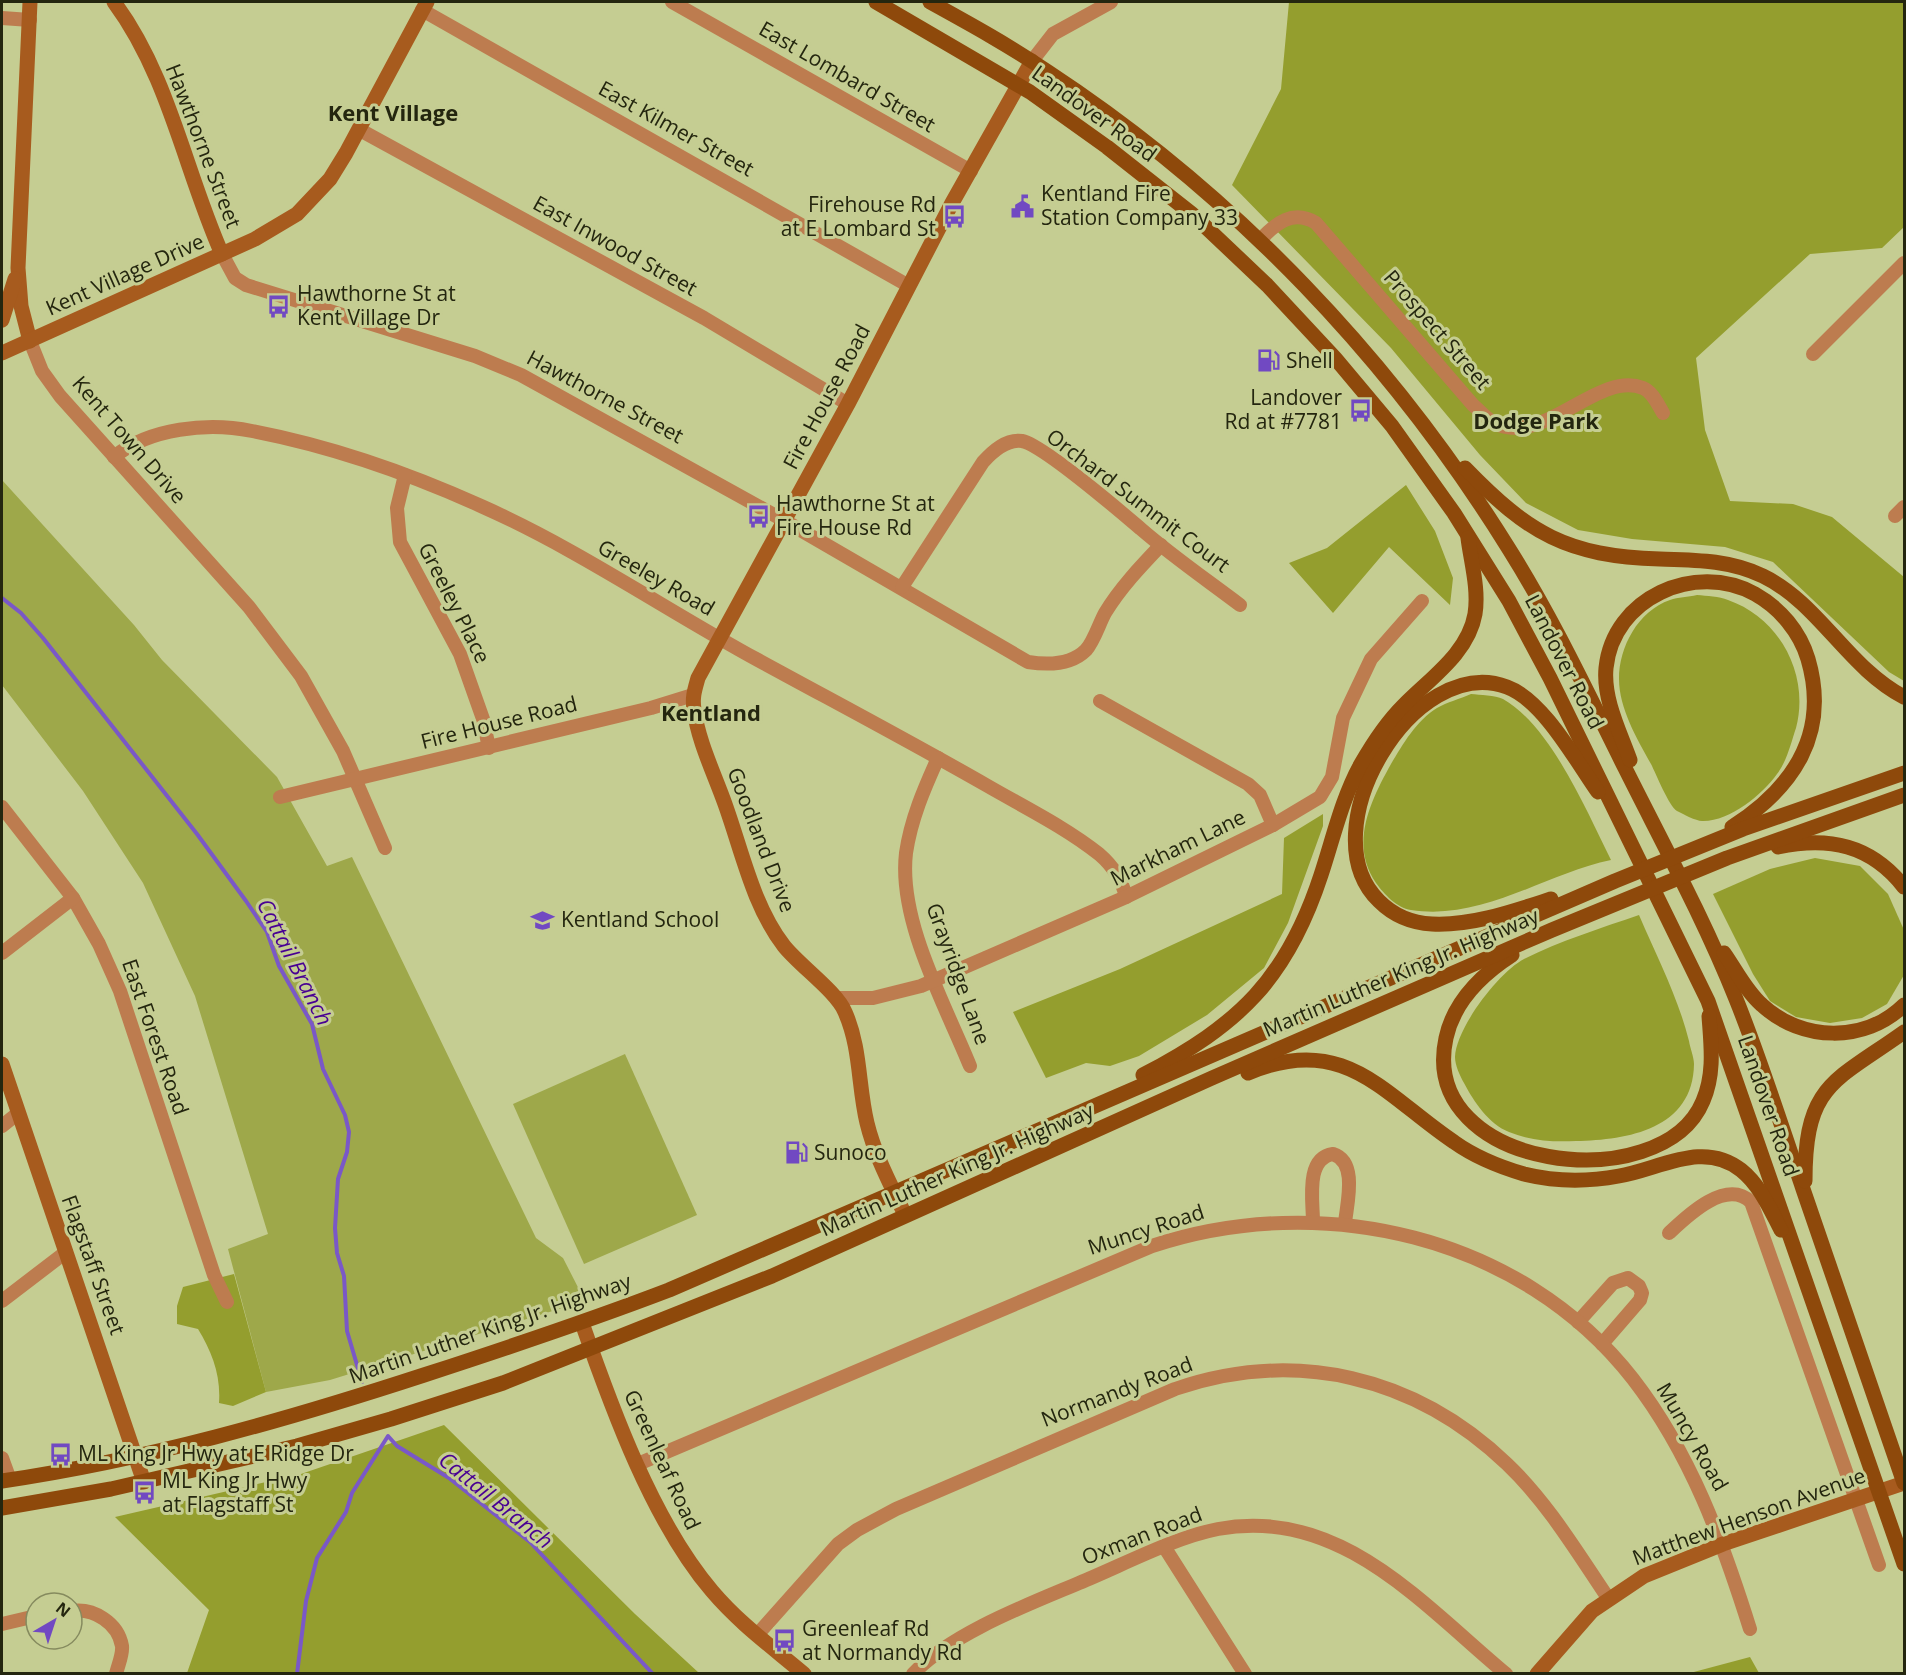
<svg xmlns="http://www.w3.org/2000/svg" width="1906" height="1675" font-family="'Open Sans',sans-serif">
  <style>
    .green { fill: #9ea84a }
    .forest { fill: #949e2e }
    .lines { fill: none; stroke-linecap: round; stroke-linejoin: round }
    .stream { stroke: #7a58c7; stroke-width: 4 }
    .street { stroke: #bd7c4f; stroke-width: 14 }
    .secondary { stroke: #a75b1e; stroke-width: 15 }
    .primary { stroke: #8e490b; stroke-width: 15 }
    .labels { text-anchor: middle; stroke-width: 6; stroke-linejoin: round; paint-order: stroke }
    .street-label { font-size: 21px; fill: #24260f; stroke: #c5cd92 }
    .poi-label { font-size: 21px; fill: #24260f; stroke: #c5cd92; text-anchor: start }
    .neighbourhood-label { font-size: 22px; font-weight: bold; fill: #24260f; stroke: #c5cd92 }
    .water-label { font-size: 22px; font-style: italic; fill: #480093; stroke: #c5cd92 }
  </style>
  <rect width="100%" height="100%" fill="#c5cd92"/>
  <!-- green -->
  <g class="green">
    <polygon points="2,480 134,625 162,660 277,777 327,866 352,857 536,1238 563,1258 585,1301 330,1380 266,1392 228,1249 268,1234 195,996 143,883 83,791 2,685"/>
    <polygon points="625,1054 697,1215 584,1264 513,1104"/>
  </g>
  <!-- forest -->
  <g class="forest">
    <polygon points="1289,2 1904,2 1904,227 1882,248 1810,254 1696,358 1705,430 1730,501 1793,504 1832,517 1904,577 1904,681 1889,672 1773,562 1725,547 1632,539 1578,530 1526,503 1480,455 1391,348 1232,185 1281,89"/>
    <polygon points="1406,485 1435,531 1453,578 1450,605 1389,547 1333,613 1289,563 1327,548"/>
    <path d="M1697,595C1707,596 1719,596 1728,600C1780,618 1810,675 1796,728C1791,743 1787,761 1777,774C1762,795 1729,822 1702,821C1696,821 1683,814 1677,811C1669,806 1656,774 1651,764C1637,739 1619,708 1619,679C1619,647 1638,611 1670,600C1678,597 1688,597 1697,595Z"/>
    <path d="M1471,694C1480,695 1495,695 1503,699C1551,726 1587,812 1611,860C1544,874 1483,921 1411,910C1397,908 1384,894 1376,883C1349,844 1371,800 1391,764C1403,744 1416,721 1437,708C1447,702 1460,699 1471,694Z"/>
    <polygon points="1323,814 1323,826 1288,923 1264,968 1207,1015 1139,1056 1110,1066 1086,1063 1046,1078 1013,1012 1120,969 1282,894 1284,838"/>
    <polygon points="1815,858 1860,866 1888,894 1904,930 1904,975 1887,1004 1862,1018 1830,1023 1796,1017 1770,1001 1753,974 1713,894 1770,869"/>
    <path d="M1639,915C1657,957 1678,997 1689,1041C1690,1048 1694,1057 1694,1064C1693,1129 1628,1140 1576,1141C1553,1142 1531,1141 1509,1132C1489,1124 1474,1102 1464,1083C1460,1076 1455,1065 1455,1057C1456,1028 1499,972 1524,959C1560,941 1601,928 1639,915Z"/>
    <path d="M234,1274L266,1392L233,1406L219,1403C221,1375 212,1352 198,1329L177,1324V1306L183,1287Z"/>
    <polygon points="444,1425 635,1614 699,1673 187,1673 209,1610 115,1517 301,1474"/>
    <polygon points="1750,1657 1759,1673 1690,1673"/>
  </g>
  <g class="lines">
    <!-- stream -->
    <g class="stream">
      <polyline points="2,598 21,613 43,638 197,834 246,901 267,932 279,966 312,1024 323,1069 345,1115 349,1132 347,1152 338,1179 335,1228 337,1253 344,1276 347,1331 362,1382"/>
      <polyline points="297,1674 306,1601 317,1558 346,1512 352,1493 388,1436 397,1446 449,1478 530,1542 653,1674"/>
    </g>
    <!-- street -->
    <g class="street">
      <polyline points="672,2 971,171"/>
      <polyline points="422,10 909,286"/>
      <polyline points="2,18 30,20"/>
      <polyline points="1032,61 1053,34 1111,2"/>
      <polyline points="360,130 704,318 848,404"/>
      <path d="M1260,240C1276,223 1293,209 1316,223L1473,405C1480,411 1486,418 1494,423C1544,448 1597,370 1643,388C1653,392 1658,405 1663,413"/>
      <path d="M222,254L235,278L246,285L475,356L521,375L785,521L1028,662C1047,665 1071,665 1086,650C1094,641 1099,624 1105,613C1120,588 1141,566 1161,545"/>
      <polyline points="30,341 42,371 60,396 249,607 301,676 343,751 385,848"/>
      <polyline points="1813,354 1904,263"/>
      <path d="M114,457C149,428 208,422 252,431C330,446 408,473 481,506C578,549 666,610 758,660C835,702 911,742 986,785C1024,807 1065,827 1099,854C1113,866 1122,880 1126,897"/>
      <polyline points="405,475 397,508 400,542 460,654 483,719 489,748"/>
      <polyline points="1895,516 1904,507"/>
      <path d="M902,587L983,462C993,451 1006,439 1022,441C1043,445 1121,512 1141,529C1172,556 1207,580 1240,605"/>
      <polyline points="1100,701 1248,784 1260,795 1273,825"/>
      <path d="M938,758C924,789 911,819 906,853C898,921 945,1004 970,1066"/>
      <polyline points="280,797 651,708 693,695"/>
      <polyline points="2,807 73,898 99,944 120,991 214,1275 227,1302"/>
      <polyline points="2,953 73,898"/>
      <polyline points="839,998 873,998 921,986 1126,897 1273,825 1320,797 1332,777 1343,718 1371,659 1422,601"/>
      <polyline points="2,1126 17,1114"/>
      <path d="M1313,1222C1313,1201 1305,1158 1333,1154C1358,1162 1347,1203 1345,1223"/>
      <path d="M1669,1233C1687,1216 1726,1178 1751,1202L1879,1565"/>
      <polyline points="2,1301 66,1252"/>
      <polyline points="1578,1322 1613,1283 1628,1278 1639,1286 1642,1293 1640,1300 1602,1344"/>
      <polyline points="2,1458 10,1480"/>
      <path d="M638,1464L1152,1246C1321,1190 1521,1235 1633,1379C1691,1454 1722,1540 1750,1629"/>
      <polyline points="1165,1548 1245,1674"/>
      <path d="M72,1611C94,1608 118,1623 122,1646C123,1655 118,1665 116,1674"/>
      <polyline points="2,1624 36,1616"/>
      <path d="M757,1635L838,1544L857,1530L896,1509L1175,1389C1295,1348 1415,1376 1507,1464C1547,1502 1577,1552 1608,1598"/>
      <path d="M913,1674C950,1634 1029,1604 1079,1583C1123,1565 1173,1538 1218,1529C1339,1506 1422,1604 1506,1674"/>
    </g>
    <!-- secondary -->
    <g class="secondary">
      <polyline points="30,2 18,268 21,306 30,341"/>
      <path d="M114,2C169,76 185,171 222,254"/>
      <polyline points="2,320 15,279"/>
      <polyline points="2,353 255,239 297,214 330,179 346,153 427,2"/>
      <polyline points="2,1064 144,1482"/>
      <path d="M905,1215C891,1185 875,1156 867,1123C858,1086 861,1048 845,1012C837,992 800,966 784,946C753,906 742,851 725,804C714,773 698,741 694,709C692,697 695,689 698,678L848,404L952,203L1032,61"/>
      <path d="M582,1323C612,1409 653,1522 712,1591C739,1623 772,1647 804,1674"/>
      <polyline points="1537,1674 1592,1611 1644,1576 1723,1544 1904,1483"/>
    </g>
    <!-- primary -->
    <g class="primary">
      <polyline points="876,2 1030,92 1107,147 1192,214 1267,285 1335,358 1392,426 1454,513 1509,601 1550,678 1708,1001 1904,1564"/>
      <path d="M930,2C970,24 1010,46 1048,72C1235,195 1391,359 1509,549C1553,619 1588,694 1625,768C1663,844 1704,919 1736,999C1761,1061 1781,1125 1803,1189C1837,1287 1871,1385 1904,1483"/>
      <path d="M1465,468C1529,534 1567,556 1660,559C1696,560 1730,560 1763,576C1819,603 1848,668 1904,697"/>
      <path d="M1630,760C1620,732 1603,699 1606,668C1613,598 1695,561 1755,594C1780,608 1800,632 1808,659C1830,734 1793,788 1732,827"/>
      <path d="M1778,847C1829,836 1871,845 1904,887"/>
      <path d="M1551,899C1514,911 1472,926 1432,924C1412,923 1393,915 1379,901C1307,831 1414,652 1507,687C1543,700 1576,761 1598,792"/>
      <path d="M1724,953C1736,970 1746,991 1762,1005C1802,1042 1865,1043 1904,1005"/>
      <path d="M1512,955C1481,975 1454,1001 1446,1038C1417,1171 1662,1200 1703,1101C1715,1073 1711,1045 1709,1016"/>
      <path d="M1248,1073C1345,1032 1384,1095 1454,1142C1475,1157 1500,1167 1524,1174C1556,1182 1587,1182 1619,1176C1660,1169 1703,1140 1741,1170C1760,1185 1770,1209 1781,1230"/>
      <path d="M1143,1075C1239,1025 1287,979 1321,875C1333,839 1342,798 1361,764C1373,743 1386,723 1403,706C1429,679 1468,654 1475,614C1479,589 1471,562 1468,538"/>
      <path d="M1805,1181C1805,1084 1834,1082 1904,1032"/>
      <path d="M2,1481C146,1460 286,1420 424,1375C507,1348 588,1321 669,1290L1615,881L1743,829L1904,773"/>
      <polyline points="2,1508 111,1489 297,1446 391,1419 503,1383 772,1276 1212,1078 1552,930 1727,858 1904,795"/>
    </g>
  </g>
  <!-- icons -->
  <defs>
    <symbol id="civic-bare" viewBox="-9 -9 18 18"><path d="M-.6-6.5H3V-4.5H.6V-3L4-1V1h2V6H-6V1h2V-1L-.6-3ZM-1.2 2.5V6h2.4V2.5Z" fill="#7149c2" stroke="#c5cd92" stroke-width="2.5" paint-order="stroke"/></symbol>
    <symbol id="bus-bare" viewBox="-9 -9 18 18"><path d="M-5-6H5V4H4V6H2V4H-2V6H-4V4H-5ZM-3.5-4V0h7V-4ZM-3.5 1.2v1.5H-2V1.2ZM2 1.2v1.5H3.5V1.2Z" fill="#7149c2" stroke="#c5cd92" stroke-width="2.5" paint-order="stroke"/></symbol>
    <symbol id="fuel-bare" viewBox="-9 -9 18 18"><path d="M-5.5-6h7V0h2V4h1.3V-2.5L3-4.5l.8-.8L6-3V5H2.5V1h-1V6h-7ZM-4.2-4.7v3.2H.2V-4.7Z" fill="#7149c2" stroke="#c5cd92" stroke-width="2.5" paint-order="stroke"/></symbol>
    <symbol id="school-bare" viewBox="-9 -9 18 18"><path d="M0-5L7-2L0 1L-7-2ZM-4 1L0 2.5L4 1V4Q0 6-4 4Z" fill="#7149c2" stroke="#c5cd92" stroke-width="2.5" paint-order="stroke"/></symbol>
  </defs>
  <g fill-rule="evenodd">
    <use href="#civic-bare" x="1006" y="190" width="33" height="33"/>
    <use href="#bus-bare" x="938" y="200" width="33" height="33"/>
    <use href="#bus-bare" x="262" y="290" width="33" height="33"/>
    <use href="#fuel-bare" x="1252" y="344" width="33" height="33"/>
    <use href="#bus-bare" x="1344" y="394" width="33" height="33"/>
    <use href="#bus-bare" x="742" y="500" width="33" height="33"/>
    <use href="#school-bare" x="526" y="904" width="33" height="33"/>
    <use href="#fuel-bare" x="780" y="1136" width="33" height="33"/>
    <use href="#bus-bare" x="44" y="1438" width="33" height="33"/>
    <use href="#bus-bare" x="128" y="1476" width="33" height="33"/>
    <use href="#bus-bare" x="768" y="1624" width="33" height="33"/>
  </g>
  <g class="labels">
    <!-- street labels -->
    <g class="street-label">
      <text transform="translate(847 77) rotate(30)" y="7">East Lombard Street</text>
      <text transform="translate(1094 114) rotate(36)" y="7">Landover Road</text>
      <text transform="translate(676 129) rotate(29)" y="7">East Kilmer Street</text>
      <text transform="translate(203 146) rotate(69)" y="7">Hawthorne Street</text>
      <text transform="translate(615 246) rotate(29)" y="7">East Inwood Street</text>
      <text transform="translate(125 275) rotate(-24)" y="7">Kent Village Drive</text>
      <text transform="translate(1437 330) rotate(49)" y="7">Prospect Street</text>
      <text transform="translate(605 397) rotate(28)" y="7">Hawthorne Street</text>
      <text transform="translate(827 397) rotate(-62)" y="7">Fire House Road</text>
      <text transform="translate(129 440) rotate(49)" y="7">Kent Town Drive</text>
      <text transform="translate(1138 501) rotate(37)" y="7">Orchard Summit Court</text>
      <text transform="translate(656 578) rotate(30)" y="7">Greeley Road</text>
      <text transform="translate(454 603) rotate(63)" y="7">Greeley Place</text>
      <text transform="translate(1564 662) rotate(63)" y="7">Landover Road</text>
      <text transform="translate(499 723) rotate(-14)" y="7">Fire House Road</text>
      <text transform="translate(761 840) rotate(69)" y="7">Goodland Drive</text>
      <text transform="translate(1178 848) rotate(-26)" y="7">Markham Lane</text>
      <text transform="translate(1401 973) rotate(-23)" y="7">Martin Luther King Jr. Highway</text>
      <text transform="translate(958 974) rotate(70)" y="7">Grayridge Lane</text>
      <text transform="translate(155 1037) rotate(71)" y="7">East Forest Road</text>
      <text transform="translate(1768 1106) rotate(71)" y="7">Landover Road</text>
      <text transform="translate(957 1170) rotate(-24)" y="7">Martin Luther King Jr. Highway</text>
      <text transform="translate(1146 1230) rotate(-18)" y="7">Muncy Road</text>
      <text transform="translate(93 1265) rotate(70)" y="7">Flagstaff Street</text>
      <text transform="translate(490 1329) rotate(-19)" y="7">Martin Luther King Jr. Highway</text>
      <text transform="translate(1117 1392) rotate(-21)" y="7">Normandy Road</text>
      <text transform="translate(1692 1437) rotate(60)" y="7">Muncy Road</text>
      <text transform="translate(662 1460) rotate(65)" y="7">Greenleaf Road</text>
      <text transform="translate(1749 1517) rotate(-20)" y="7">Matthew Henson Avenue</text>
      <text transform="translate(1142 1536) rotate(-21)" y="7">Oxman Road</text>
    </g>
    <!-- poi labels -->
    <g class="poi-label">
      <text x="1041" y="201">Kentland Fire<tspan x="1041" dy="24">Station Company 33</tspan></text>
      <text x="936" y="212" text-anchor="end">Firehouse Rd<tspan x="936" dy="24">at E Lombard St</tspan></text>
      <text x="297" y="301">Hawthorne St at<tspan x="297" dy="24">Kent Village Dr</tspan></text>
      <text x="1286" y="368">Shell</text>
      <text x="1342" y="405" text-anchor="end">Landover<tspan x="1342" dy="24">Rd at #7781</tspan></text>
      <text x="776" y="511">Hawthorne St at<tspan x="776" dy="24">Fire House Rd</tspan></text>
      <text x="561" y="927">Kentland School</text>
      <text x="814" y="1160">Sunoco</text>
      <text x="78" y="1461">ML King Jr Hwy at E Ridge Dr</text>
      <text x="162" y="1488">ML King Jr Hwy<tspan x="162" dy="24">at Flagstaff St</tspan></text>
      <text x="802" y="1636">Greenleaf Rd<tspan x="802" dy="24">at Normandy Rd</tspan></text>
    </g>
    <!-- neighbourhood labels -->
    <g class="neighbourhood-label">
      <text x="393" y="121">Kent Village</text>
      <text x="1536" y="429">Dodge Park</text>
      <text x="711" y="721">Kentland</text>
    </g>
    <!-- water labels -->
    <g class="water-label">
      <text transform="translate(295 962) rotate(63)" y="8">Cattail Branch</text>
      <text transform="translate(496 1500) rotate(39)" y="8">Cattail Branch</text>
    </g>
  </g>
  <!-- border -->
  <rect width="1906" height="1675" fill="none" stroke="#24260f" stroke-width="6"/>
  <!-- north arrow -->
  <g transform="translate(54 1621) rotate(39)"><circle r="28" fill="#c5cd92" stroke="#858a5e" stroke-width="1.5"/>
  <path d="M0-4.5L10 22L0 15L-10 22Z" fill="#7149c2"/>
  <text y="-9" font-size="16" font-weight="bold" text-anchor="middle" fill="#24260f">N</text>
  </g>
</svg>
